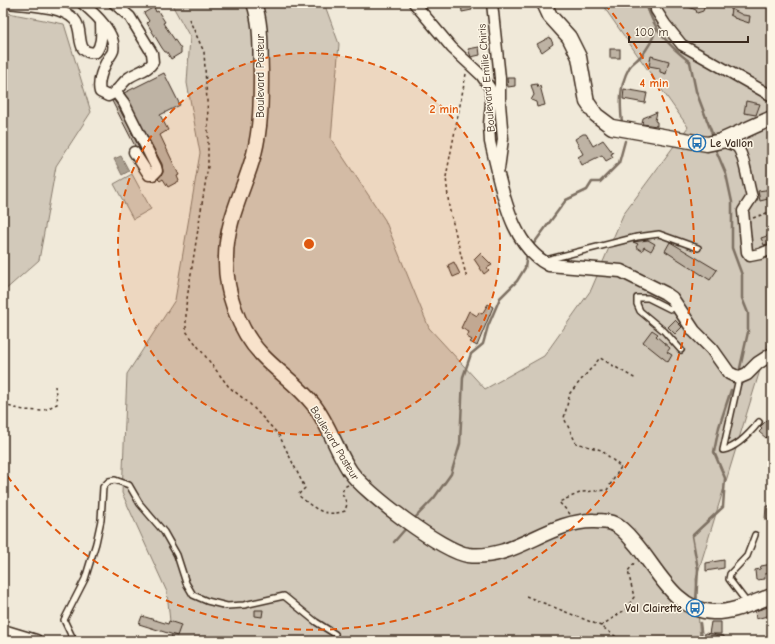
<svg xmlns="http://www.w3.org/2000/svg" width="775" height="644" font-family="'Comic Neue',sans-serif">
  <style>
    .green { fill: #d2c9ba; stroke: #867a6c }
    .water { fill: #aaa091; stroke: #7e7163 }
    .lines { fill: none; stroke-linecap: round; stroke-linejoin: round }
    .stream { stroke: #7e7163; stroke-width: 2.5 }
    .building { fill: #beb3a4; stroke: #3b2a1e }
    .service-casing { stroke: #3b2a1e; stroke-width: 8 }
    .minor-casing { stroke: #3b2a1e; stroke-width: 13 }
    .tertiary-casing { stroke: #3b2a1e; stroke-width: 15 }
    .secondary-casing { stroke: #3b2a1e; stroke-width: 17 }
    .path { stroke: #3b2a1e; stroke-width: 1.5; stroke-dasharray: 3 3; stroke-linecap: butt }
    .service { stroke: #fcf5e5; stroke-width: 5 }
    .minor { stroke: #fcf5e5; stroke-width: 10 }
    .tertiary { stroke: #fcf5e5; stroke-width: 12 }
    .secondary { stroke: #fcf5e5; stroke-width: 14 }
    .ring { fill: none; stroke: #df570d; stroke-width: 2; stroke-dasharray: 7 5 }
    .labels { text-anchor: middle; stroke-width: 3; stroke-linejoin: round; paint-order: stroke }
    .street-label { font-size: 11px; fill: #3b2a1e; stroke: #fcf5e5 }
    .poi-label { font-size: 11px; font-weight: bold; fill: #3b2a1e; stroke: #fcf5e5; text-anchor: start }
    .centre { fill: #df570d; stroke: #fcf5e5; stroke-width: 2 }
    .ring-label { font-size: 12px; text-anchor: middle; font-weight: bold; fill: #df570d; stroke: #fcf5e5; stroke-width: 3; stroke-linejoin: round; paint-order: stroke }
  </style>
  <rect width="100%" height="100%" fill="#f0e9d9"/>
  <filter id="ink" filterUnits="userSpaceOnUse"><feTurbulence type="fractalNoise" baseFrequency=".025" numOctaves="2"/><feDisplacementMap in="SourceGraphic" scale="8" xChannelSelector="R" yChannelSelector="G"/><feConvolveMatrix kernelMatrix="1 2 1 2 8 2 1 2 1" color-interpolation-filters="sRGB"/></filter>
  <g filter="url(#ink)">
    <!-- green -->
    <g class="green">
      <polygon points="171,3 324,3 339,44 331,139 385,220 429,328 485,389 544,356 591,290 623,215 688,127 601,3 772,3 772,331 696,579 700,641 172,641 167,592 122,493 127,374 175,300 200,153 187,83 190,37"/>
      <polygon points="3,12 64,24 91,112 56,166 39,260 3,292"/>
      <polygon points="132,174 151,209 133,219 114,184"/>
    </g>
    <!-- water -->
    <polygon class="water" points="121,156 129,171 122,175 114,159"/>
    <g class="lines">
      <!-- stream -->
      <g class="stream">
        <path d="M646,3C653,29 669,46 690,62L696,91L713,136"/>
        <path d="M622,123C620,104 619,86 629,68C631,64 636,61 640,57C648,49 653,40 656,28"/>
        <polyline points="715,148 726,174 732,202 732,248 742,275 742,298 748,313 748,332 740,368"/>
        <polyline points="532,246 566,200 587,190 592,182 600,182 619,163 625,141"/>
        <polyline points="413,520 434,498 451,474 460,444 463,377 471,354 483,344 488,326 500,298 517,281 525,268 527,254"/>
        <polyline points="394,542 407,527"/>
        <polyline points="696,602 698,569 692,536 723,507 725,478 714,452 719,427 731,390"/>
        <polyline points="700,641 702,638 700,623"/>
      </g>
    </g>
    <!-- building -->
    <g class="building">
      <polygon points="461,3 471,3 472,10 462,12"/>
      <polygon points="679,3 706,3 703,11 697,13 696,10"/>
      <polygon points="154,7 156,12 158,11 165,22 163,23 181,49 181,53 171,59 167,52 165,52 162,48 147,23 149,21 144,13"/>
      <polygon points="731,9 743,15 750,16 749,23 734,18 734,17 730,15"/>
      <polygon points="550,37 553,44 542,52 537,44"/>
      <polygon points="479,47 480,55 471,57 468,49"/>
      <rect x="610" y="49" width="10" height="9"/>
      <polygon points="651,56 669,61 666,74 660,72 660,68 649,66"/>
      <polygon points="164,73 180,105 160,115 168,130 160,135 179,175 177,176 179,181 168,187 163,179 160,181 158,179 163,172 162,164 124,93"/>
      <polygon points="507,78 515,78 515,86 508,87"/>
      <polygon points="537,84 538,87 540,86 545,105 537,107 536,102 531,100 534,95 531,85"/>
      <polygon points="624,89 647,93 645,103 623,99"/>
      <polygon points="114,100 118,106 140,149 135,146 112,101"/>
      <polygon points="746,101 760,104 756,115 744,113"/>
      <polygon points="657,112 655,121 657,122 657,126 642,124 643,118"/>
      <polygon points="583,134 586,134 593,146 603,140 613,153 611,154 613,157 606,161 602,155 582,165 578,157 583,154 575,139"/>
      <polygon points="772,189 772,198 760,201 758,191"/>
      <polygon points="770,235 772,243 764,245 761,238"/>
      <polygon points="648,240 655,244 651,251 644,247 642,251 636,247 638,244 633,242"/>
      <polygon points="670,242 717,270 710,280 665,251"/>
      <polygon points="480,253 492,265 487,268 489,270 484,274 474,259"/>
      <polygon points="454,262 460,274 453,277 448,265"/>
      <polygon points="488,304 493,307 477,346 470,342 472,340 467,337 469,332 461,328 469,311 477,316 479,312 482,314"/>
      <polygon points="675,320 682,327 675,334 668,327"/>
      <polygon points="652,330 658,334 656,336 670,348 667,352 672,355 668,362 643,342"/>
      <polygon points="772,415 772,432 766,438 759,432 762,429 760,427"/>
      <polygon points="766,506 772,506 772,520 765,520"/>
      <polygon points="724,560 724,568 706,571 706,563"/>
      <polygon points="772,564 772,573 765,574 765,579 756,580 755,570 760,569 761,566"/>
      <polygon points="768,607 771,615 756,619 755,611"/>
      <polygon points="255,610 263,610 262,617 255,616"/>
      <polygon points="142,616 168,624 169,621 181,625 177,636 139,624"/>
      <polygon points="711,622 721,622 721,634 709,634"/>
      <polygon points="705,633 724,636 724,641 704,640"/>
    </g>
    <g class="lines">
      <defs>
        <g id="service">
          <polyline points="546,260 637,237 659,234 698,248"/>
          <polyline points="677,307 670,309 648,298 637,298 637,304 640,311 664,331 681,350"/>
          <path d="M739,378L723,450C736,448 751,432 759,422"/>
          <polyline points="748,604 729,579 730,574 747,556 755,535"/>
          <polyline points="74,641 64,620 85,579 96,543 101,520 103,487 109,481 115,480 129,485 140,504 164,532 177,555 186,583 193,595 207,601 227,606 244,605 284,596 316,622 335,634"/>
        </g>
        <g id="minor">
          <path d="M9,3C29,6 59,5 74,19C85,30 73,56 96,52C103,43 101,32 101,22"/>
          <path d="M82,3C94,13 117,33 113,51C112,54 110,56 108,59C103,68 97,81 100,92L108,96C117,93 120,85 127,79C135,72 148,71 153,62L152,53L130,17L114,3"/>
          <polyline points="414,3 452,48 481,75 490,88 491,104 489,124 490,142 498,175"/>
          <polyline points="492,3 500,78 500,104 503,139 499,169"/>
          <polyline points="656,3 656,10 665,24 682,45 772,96"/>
          <polyline points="115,91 124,103 156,167 157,171 153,175 149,175 134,152"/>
          <path d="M721,141C726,143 732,144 736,146C744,151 748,186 752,197L743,211L747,252L750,256L760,254L772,249"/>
        </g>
        <g id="tertiary">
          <path d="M498,175C506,207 517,249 549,265L621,271L665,293L672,298L694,331L712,349L729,373L735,376L740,377L747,374L758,363L772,354"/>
          <polyline points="3,631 36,641"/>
        </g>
        <g id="secondary">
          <path d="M254,3C262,26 260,49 261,73C261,101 261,127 254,154C245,188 226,220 226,257C225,291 238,330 262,355C278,372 298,385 313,404C329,424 336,450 350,471C365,493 442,551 468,555C514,561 549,520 594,521C600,521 609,521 614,524C621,527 628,535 633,541C656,566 674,611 713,612C733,613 754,602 772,596"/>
          <polyline points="544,3 550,16 569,37 579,57 587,102 596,115 612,127 707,144 721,141 772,118"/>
        </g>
      </defs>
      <!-- service casing -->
      <use href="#service" class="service-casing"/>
      <!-- minor casing -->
      <use href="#minor" class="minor-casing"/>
      <!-- tertiary casing -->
      <use href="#tertiary" class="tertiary-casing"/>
      <!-- secondary casing -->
      <use href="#secondary" class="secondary-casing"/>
      <!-- path -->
      <g class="path">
        <path d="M189,19L204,52L208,117V166L186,305V331L229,387L249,403L279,435L305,488L298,495C314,508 324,518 345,511L347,504L342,493L344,487L348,485"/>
        <polyline points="466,74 446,177 449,207 467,279"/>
        <polyline points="753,218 772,211"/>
        <polyline points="3,405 24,410 42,411 57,404 55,386"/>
        <polyline points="570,514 559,502 582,492 607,490 621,467 601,450 576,443 564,418 570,393 600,358 636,379"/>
        <polyline points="526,596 601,626 622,641"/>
        <polyline points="601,626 626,609 634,597 628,571 635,562"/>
      </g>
      <!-- service -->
      <use href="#service" class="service"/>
      <!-- minor -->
      <use href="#minor" class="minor"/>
      <!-- tertiary -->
      <use href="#tertiary" class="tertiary"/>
      <!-- secondary -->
      <use href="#secondary" class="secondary"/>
    </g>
  </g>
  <!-- distance rings -->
  <circle cx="309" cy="244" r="191" fill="#df570d" fill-opacity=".12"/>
  <g class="ring">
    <circle cx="309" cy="244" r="191"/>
    <path d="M605 4A381 381 0 1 1 5 473"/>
  </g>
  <!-- icons -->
  <defs>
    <symbol id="bus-ring" viewBox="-11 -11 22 22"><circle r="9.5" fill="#fcf5e5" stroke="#1f6fb2" stroke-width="1.5"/><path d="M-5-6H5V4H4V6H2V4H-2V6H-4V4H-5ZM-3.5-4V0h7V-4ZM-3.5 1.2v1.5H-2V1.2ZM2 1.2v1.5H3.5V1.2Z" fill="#1f6fb2"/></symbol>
  </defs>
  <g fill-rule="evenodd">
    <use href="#bus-ring" x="687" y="133" width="20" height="20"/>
    <use href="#bus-ring" x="685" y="598" width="20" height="20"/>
  </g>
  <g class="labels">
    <!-- street labels -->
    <g class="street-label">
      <text transform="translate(260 76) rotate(-90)" y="4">Boulevard Pasteur</text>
      <text transform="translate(486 78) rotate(-95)" y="4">Boulevard Emilie Chiris</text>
      <text transform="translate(335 443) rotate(59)" y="4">Boulevard Pasteur</text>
    </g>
    <!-- poi labels -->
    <g class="poi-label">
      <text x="710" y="147">Le Vallon</text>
      <text x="682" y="612" text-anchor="end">Val Clairette</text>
    </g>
  </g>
  <circle cx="309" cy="244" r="6" class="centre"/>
  <g class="ring-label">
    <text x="654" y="87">4 min</text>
    <text x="444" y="113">2 min</text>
  </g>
  <!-- margin -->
  <rect width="775" height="644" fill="none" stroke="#fcf5e5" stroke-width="16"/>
  <rect x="8" y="8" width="759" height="628" fill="none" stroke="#3b2a1e" stroke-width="1.5" filter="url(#ink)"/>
  <!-- scale -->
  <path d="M629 36v6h119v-6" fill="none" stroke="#3b2a1e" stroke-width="2"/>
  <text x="635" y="36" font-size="12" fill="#3b2a1e" stroke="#fcf5e5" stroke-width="3" paint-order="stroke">100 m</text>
</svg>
